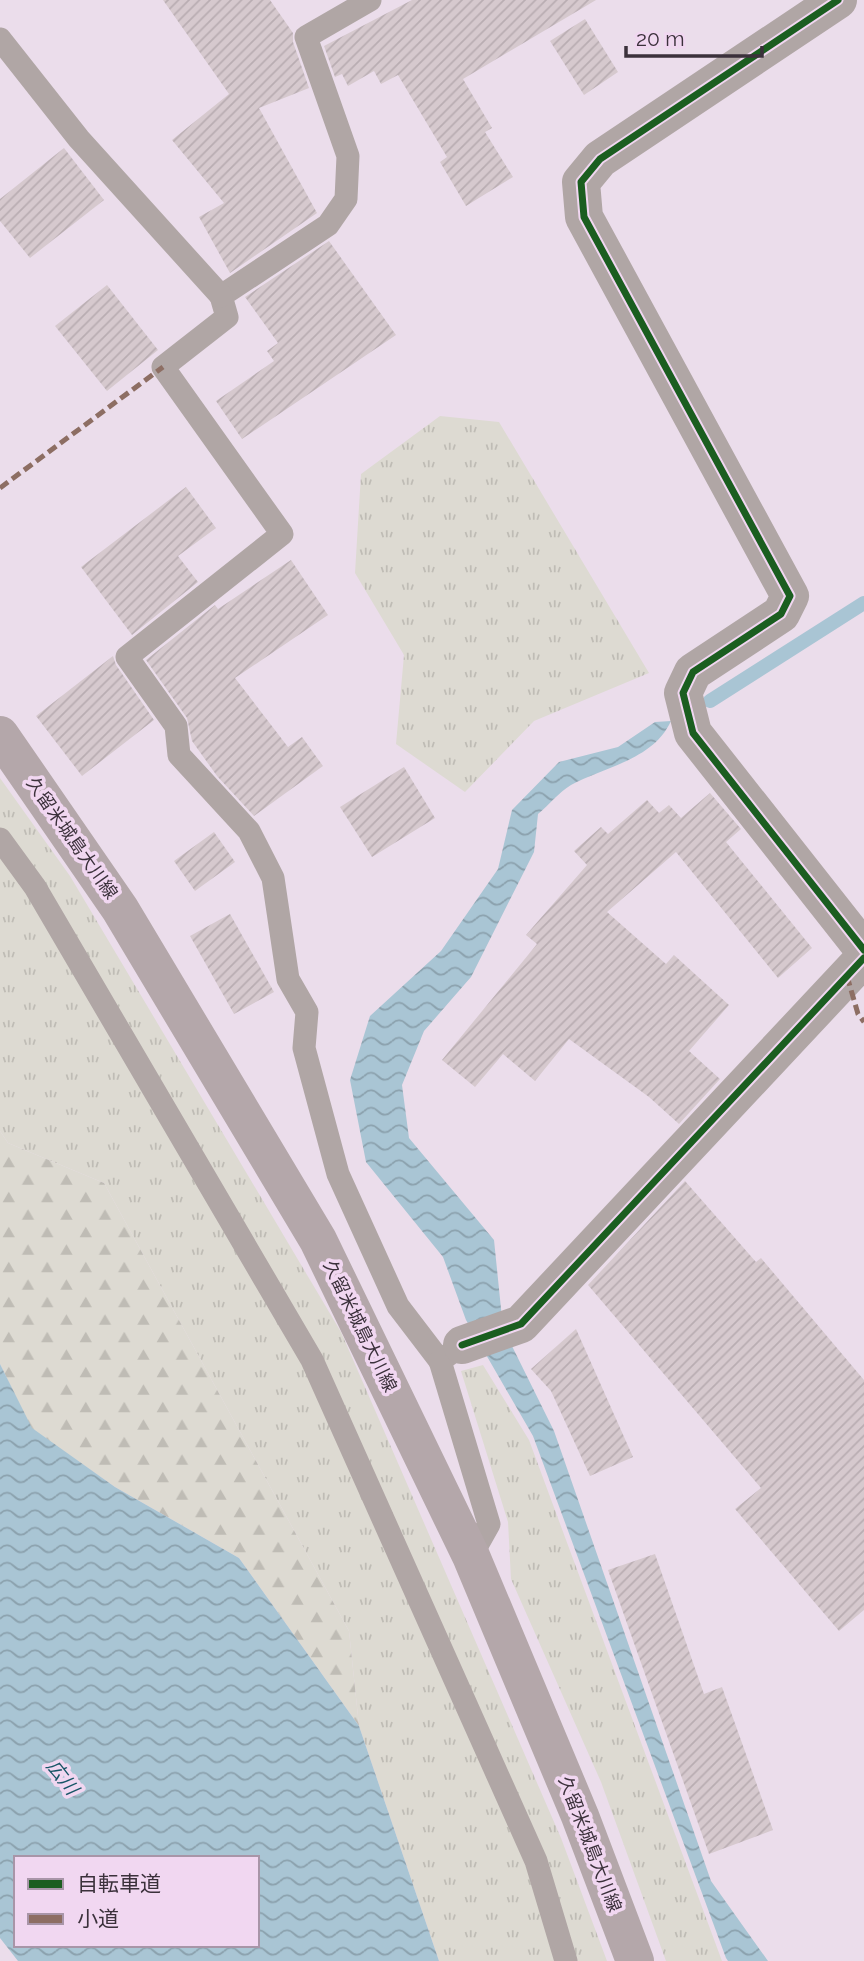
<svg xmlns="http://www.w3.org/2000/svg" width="864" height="1961" font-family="Raleway,'Noto Sans JP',sans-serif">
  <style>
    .grass { fill: url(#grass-tufts) }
    .forest { fill: url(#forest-firs) }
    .water { fill: url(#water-waves); fill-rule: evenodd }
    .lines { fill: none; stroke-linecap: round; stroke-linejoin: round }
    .stream { stroke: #a9c5d4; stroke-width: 14 }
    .building { fill: url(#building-hatch) }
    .service { stroke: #b0a6a5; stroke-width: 23 }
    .minor { stroke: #b0a6a5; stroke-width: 38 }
    .primary { stroke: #b4a7aa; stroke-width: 38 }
    .quiet { stroke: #8d6e63; stroke-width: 5; stroke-dasharray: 10 5; stroke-linecap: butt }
    .cycleway-casing { stroke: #f1d7f1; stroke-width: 11 }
    .cycleway { stroke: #1b5e20; stroke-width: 7 }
    .labels { text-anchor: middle; stroke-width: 7; stroke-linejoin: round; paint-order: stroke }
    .street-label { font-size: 18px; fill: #3b313b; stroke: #f1d7f1 }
    .water-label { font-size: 19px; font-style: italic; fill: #175566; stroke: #f1d7f1 }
  </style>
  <defs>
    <pattern id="grass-tufts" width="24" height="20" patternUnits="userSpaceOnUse" patternTransform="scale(1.75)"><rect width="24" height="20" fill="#dddad2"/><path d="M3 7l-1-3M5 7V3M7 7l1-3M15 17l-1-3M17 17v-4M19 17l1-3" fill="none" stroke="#bfbcb5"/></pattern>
    <pattern id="forest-firs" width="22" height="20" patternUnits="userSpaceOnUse" patternTransform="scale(1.75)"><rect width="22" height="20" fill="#dddad2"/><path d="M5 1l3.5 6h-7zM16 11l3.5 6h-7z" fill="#bfbcb5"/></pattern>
    <pattern id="water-waves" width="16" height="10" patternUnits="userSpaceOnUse" patternTransform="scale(1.75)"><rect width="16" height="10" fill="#a9c5d4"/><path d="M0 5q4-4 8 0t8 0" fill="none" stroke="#8ba1ad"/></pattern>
    <pattern id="building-hatch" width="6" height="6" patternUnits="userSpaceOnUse" patternTransform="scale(1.75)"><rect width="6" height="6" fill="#d6c9ce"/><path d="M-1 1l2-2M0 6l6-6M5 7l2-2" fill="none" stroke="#b9adb2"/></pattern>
  </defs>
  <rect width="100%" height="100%" fill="#ebddeb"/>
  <!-- grass -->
  <g class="grass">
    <polygon points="440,416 499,422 649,673 534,721 465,792 396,744 404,655 355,573 361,474"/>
    <polygon points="0,778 70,876 341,1332 561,1838 607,1961 439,1961 359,1726 349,1631 104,1183 8,1143 0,1131"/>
    <polygon points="483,1365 529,1440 722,1961 666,1961 601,1782 511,1579 508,1522 461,1371"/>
  </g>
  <!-- forest -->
  <polygon class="forest" points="0,1131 8,1143 104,1183 349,1631 359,1726 239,1558 115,1487 31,1428 0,1364"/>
  <!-- water -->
  <g class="water">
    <path d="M671,721C653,760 606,766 571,785C559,792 549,805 538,814L534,852L471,977L424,1031L402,1085L409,1138L494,1240L503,1328L554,1431L711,1881L768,1961H728L726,1958L533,1436L466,1320L443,1257L366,1162L350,1080L370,1016L441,951L498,869L512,810L559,762L618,747L655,722Z"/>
    <path d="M0,1364L32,1428L115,1487L239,1558L359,1726L439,1961H18L0,1938ZM16,1858H257V1945H16Z"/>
  </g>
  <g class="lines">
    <!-- stream -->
    <polyline class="stream" points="710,701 864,603"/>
  </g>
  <!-- building -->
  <g class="building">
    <polygon points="163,0 270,0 293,33 293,42 309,88 259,108 317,213 230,273 199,217 224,203 172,140 229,94"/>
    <polygon points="412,0 596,0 463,79 492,128 485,132 513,177 466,206 440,162 447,157 398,75 381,84 374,71 348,86 342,74 335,77 324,46"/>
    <polygon points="585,19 618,72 584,95 550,41"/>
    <polygon points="64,148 104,200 30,258 0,221 0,199"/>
    <polygon points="329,241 396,335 242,439 216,401 274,361 267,351 278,343 245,297"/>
    <polygon points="107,285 158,350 107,391 55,326"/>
    <polygon points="186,487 216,528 178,556 198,582 132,635 81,567"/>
    <polygon points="291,560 328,615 235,678 288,747 302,737 323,766 254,816 217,776 192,741 187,718 146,660 215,605 218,609"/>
    <polygon points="113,656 116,665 154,720 82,776 36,716"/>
    <polygon points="404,767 435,818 372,857 340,807"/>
    <polygon points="710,793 741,829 726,842 812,948 778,978 676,852 607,912 666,964 674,955 729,1005 689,1051 720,1079 679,1124 649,1097 569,1039 535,1081 503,1054 475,1087 442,1060 537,944 526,935 587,865 574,851 601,827 608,834 647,800 659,813 669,805 681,818"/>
    <polygon points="214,832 235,862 195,891 174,861"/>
    <polygon points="230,914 274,992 234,1014 190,936"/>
    <polygon points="685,1181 756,1262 761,1258 864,1380 864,1610 839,1631 735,1509 761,1488 588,1285"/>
    <polygon points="576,1329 633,1457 590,1476 551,1391 531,1369"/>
    <polygon points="655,1554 704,1694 722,1687 773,1830 709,1854 608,1570"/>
  </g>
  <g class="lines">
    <!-- service -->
    <g class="service">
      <polyline points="370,0 306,37 348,156 346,199 328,225 221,296 227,317 163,367 282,534 127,657 176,726 179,755 249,831 273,878 288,979 307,1012 304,1048 338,1174 398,1306 440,1361"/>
      <polyline points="0,39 79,139 221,296"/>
      <polyline points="0,839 35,887 312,1360 536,1861 566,1961"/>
      <polyline points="451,1353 440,1361 489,1524 471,1556"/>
    </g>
    <!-- minor -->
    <g class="minor">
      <polyline points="838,0 600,159 581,182 584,217 790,596 781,614 693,672 683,693 693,733 864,950"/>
      <polyline points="462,1345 521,1324 864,958"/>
    </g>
    <!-- primary -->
    <polyline class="primary" points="0,735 120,909 318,1240 471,1556 580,1816 635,1961"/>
    <!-- quiet -->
    <g class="quiet">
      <polyline points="0,488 163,367"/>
      <polyline points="847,976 858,1014 864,1022"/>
    </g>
    <defs>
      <g id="cycleway">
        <polyline points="838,0 600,159 581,182 584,217 790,596 781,614 693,672 683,693 693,733 864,950"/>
        <polyline points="462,1345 521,1324 864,958"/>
      </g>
    </defs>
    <!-- cycleway casing -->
    <use href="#cycleway" class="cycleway-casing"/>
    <!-- cycleway -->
    <use href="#cycleway" class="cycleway"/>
  </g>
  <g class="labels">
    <!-- street labels -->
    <g class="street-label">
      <text transform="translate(72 838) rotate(55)" y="6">久留米城島大川線</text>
      <text transform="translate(360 1326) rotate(64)" y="6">久留米城島大川線</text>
      <text transform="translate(590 1844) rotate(69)" y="6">久留米城島大川線</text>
    </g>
    <!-- water labels -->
    <g class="water-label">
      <text transform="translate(63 1777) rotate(52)" y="7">広川</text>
    </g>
  </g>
  <!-- legend -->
  <rect x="14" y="1856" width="245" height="91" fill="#f1d7f1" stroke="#a895a8" stroke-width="2"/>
  <rect x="28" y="1879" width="35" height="10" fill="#1b5e20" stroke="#a895a8" stroke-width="2"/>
  <text x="77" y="1891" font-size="21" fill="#3b313b">自転車道</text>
  <rect x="28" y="1914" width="35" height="10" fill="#8d6e63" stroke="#a895a8" stroke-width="2"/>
  <text x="77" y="1926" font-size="21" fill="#3b313b">小道</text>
  <!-- scale -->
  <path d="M626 46v10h136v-10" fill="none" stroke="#3b313b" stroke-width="3.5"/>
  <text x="636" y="46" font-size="21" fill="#3b313b" stroke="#f1d7f1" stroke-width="5" paint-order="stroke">20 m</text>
</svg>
